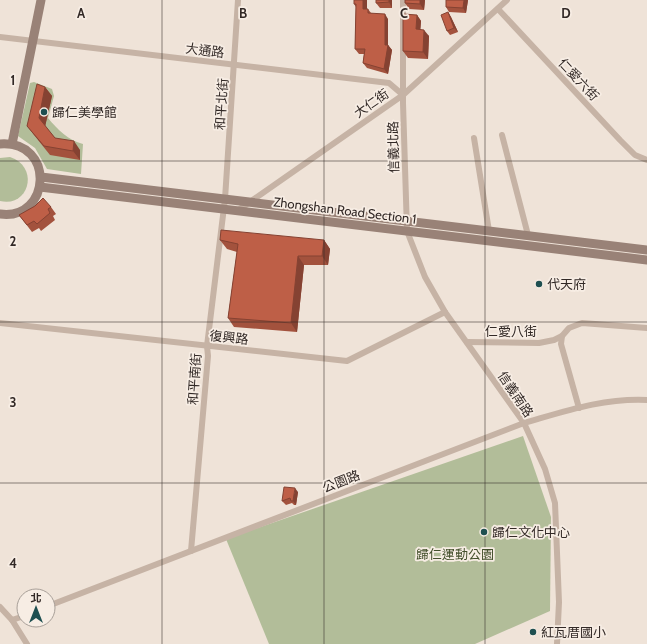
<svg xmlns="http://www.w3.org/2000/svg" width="647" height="644" font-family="Cabin,'Noto Sans TC',sans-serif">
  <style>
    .green { fill: #b2bd99 }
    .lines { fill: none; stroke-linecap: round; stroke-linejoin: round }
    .street { stroke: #c6b3a5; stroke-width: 6 }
    .secondary { stroke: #998277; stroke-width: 9 }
    .wall { fill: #a3523d }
    .shaded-wall { fill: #854232 }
    .building { fill: #be5f47; stroke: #854232 }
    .grid { fill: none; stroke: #322926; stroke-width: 1; stroke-opacity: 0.55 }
    .poi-dot { fill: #1e4f50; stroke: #f7ede4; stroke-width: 1.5 }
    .labels { text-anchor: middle; stroke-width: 3.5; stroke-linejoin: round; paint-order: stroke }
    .street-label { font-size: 13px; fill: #322926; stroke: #f7ede4 }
    .poi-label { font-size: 13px; fill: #322926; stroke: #f7ede4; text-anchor: start }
    .park-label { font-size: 13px; fill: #434f2b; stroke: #f7ede4 }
    .grid-label { font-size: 13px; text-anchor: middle; font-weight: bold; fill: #322926; stroke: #f7ede4; stroke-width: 3.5; stroke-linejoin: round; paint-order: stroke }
  </style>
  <rect width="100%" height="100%" fill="#efe3d8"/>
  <!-- green -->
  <g class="green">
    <path d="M34,82L52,89L54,96L48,118C58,130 68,140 83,144L81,174L47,169L35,148L18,136L30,83Z"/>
    <path d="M10,157C40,167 29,208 0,201V158Z"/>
    <polygon points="523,436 551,517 550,611 475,644 269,644 226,539"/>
  </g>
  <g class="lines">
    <!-- street -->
    <g class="street">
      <polyline points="403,0 403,103 407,231 425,277 445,312 524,423 545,469 555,503 559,602 557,644"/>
      <polyline points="498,9 620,140 635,155 647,160"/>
      <polyline points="0,37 389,83 403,95"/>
      <polyline points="502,135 528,235"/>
      <polyline points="474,138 489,231"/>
      <polyline points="237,211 403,95 507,0"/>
      <polyline points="0,323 347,361 445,312"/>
      <polyline points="562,336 561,344 579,408"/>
      <polyline points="467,342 539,343 554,340 562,336 569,328 582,323 647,328"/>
      <polyline points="191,551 208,356 207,346 225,199 238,0"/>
      <path d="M48,606L524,423C566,411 603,398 647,400"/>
      <polyline points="0,607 12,620 27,644"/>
      <polyline points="12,620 24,616"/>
    </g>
    <!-- secondary -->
    <g class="secondary">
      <path d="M0,144C56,140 51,221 0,214"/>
      <polyline points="12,144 41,0"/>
      <polyline points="41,177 647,250"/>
      <polyline points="40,187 647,260"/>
    </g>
  </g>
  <!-- wall -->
  <g class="wall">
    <polygon points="367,0 367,9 368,9 371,13 388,19 388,45 392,50 388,74 367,68 363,63 364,54 359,54 355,49 356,7 354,4"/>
    <polygon points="376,0 392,0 392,8 380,8 376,3"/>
    <polygon points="405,0 425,0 424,10 409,9 405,3"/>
    <polygon points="468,0 466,13 449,12 446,7"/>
    <polygon points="448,12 451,17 458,32 450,35 447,31"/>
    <polygon points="417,15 421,21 420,30 429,36 428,59 408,58 403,51"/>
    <polygon points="45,87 52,96 45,126 55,138 80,150 80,160 50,155 34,135 27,126"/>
    <polygon points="51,207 56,214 53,216 55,220 41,231 39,228 32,232 19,215"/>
    <polygon points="220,240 324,240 330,249 328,265 304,265 297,332 234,327 228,318 237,252 227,249"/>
    <polygon points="298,492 296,505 294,505 292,503 286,505 282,501"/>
  </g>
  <!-- shaded-wall -->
  <g class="shaded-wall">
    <polygon points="363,0 367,0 367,14 363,9"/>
    <polygon points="389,0 392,0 392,8 389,2"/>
    <polygon points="420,0 425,0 424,10 420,4"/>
    <polygon points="464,0 468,0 466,13 463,8"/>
    <polygon points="448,12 451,17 458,32 454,28"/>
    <polygon points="385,14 388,19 388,45 392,50 388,74 384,69"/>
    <polygon points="417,15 421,21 420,36 416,29"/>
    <polygon points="424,30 429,36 428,59 423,52"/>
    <polygon points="45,87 52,96 45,127 39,118"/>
    <polygon points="74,141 80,150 80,160 73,151"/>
    <polygon points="324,240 330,249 328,265 322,256"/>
    <polygon points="298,256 304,265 297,332 291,323"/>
    <polygon points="295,488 298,492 296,505 293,501"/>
  </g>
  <!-- building -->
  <g class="building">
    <polygon points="354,0 363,0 363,9 368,9 368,13 385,14 385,45 388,45 384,69 363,63 365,49 355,49 356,4 354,4"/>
    <polygon points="376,0 389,0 389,2 376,3"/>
    <polygon points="405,0 420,0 420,4 405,3"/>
    <polygon points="446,0 464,0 463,8 446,7"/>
    <polygon points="448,12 454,28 447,31 441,15"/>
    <polygon points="403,14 417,15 416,29 424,30 423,52 403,51"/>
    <polygon points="37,84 45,87 39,118 55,138 74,141 73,151 44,146 27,126"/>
    <polygon points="43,198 51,207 48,209 50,213 37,224 34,221 27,225 19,215 35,206"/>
    <polygon points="221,230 324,240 322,256 298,256 291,323 228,318 238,244 220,240"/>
    <polygon points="284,487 295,488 293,501 291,501 290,498 282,501"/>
  </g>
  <!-- grid -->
  <path class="grid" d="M162,0V644M324,0V644M485,0V644M0,161H647M0,322H647M0,483H647"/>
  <!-- markers -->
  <g class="poi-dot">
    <circle cx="44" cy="112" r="4"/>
    <circle cx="539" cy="284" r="4"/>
    <circle cx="484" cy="532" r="4"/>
    <circle cx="533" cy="632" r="4"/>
  </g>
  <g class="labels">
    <!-- street labels -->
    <g class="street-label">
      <text transform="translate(205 50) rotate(7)" y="5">大通路</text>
      <text transform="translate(579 79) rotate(47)" y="5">仁愛六街</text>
      <text transform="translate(371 103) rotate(-35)" y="5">大仁街</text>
      <text transform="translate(221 104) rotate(-86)" y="5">和平北街</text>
      <text transform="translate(393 147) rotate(-91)" y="5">信義北路</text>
      <text transform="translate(345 210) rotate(7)" y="5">Zhongshan Road Section 1</text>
      <text x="511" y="336">仁愛八街</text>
      <text transform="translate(229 337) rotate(6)" y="5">復興路</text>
      <text transform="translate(194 379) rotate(-86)" y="5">和平南街</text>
      <text transform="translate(516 394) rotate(56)" y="5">信義南路</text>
      <text transform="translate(341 481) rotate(-21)" y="5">公園路</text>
    </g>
    <!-- poi labels -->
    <g class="poi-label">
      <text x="52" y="117">歸仁美學館</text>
      <text x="547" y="289">代天府</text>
      <text x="492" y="537">歸仁文化中心</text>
      <text x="541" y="637">紅瓦厝國小</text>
    </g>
    <!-- park labels -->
    <g class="park-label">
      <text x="455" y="559">歸仁運動公園</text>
    </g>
  </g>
  <g class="grid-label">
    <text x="81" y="18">A</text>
    <text x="243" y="18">B</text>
    <text x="404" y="18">C</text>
    <text x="566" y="18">D</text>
    <text x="13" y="85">1</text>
    <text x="13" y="246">2</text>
    <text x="13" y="407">3</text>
    <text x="13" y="568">4</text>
  </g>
  <!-- north arrow -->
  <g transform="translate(36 608)"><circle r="19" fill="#f7ede4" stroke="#a89f98"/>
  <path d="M0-3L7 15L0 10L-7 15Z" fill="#1e4f50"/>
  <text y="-6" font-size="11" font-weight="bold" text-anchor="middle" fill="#322926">北</text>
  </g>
</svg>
